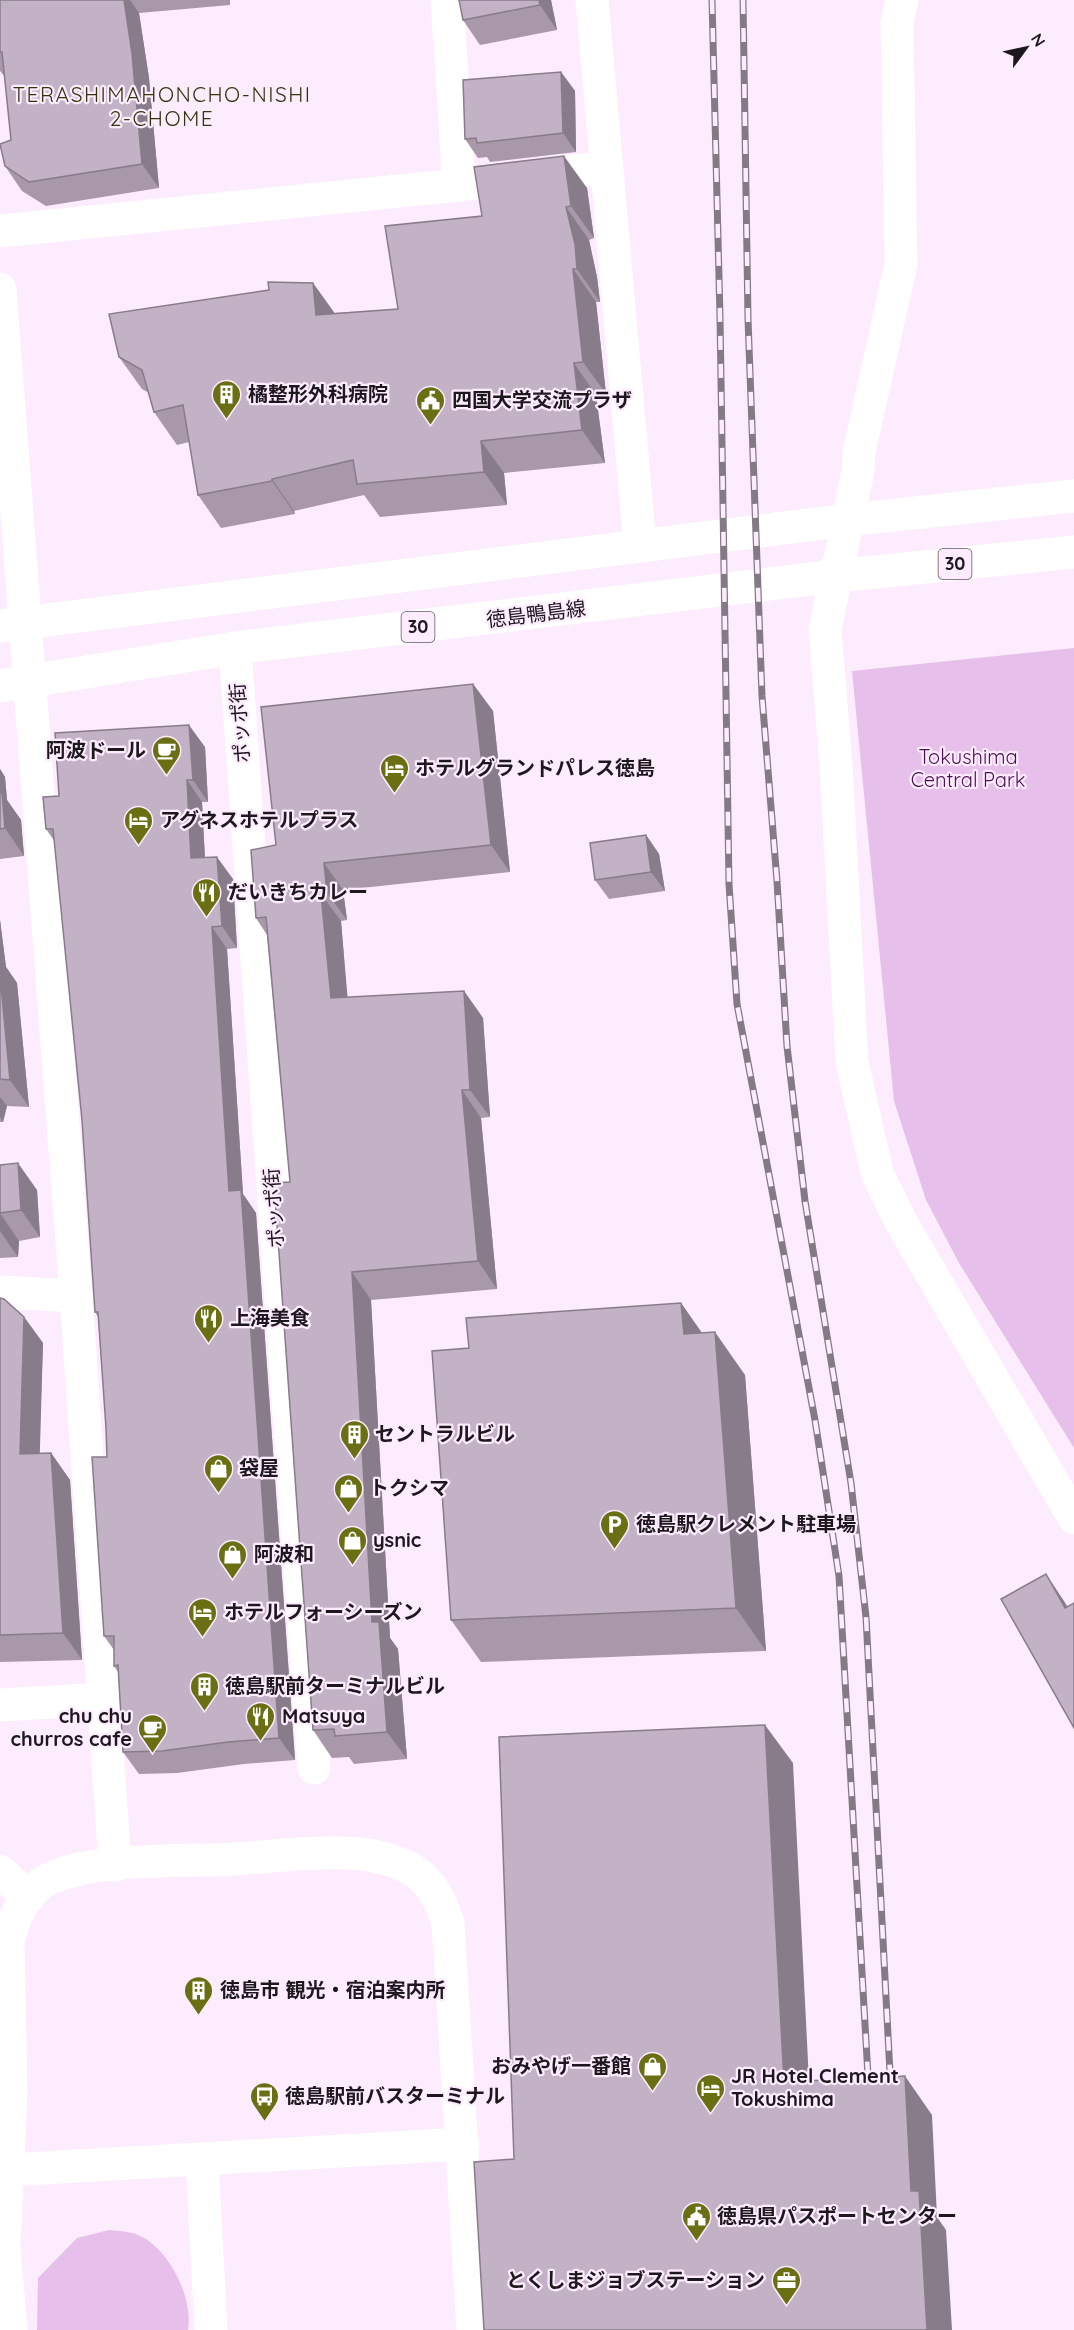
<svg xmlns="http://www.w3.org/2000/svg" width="1074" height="2330" font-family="Quicksand,'Noto Sans JP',sans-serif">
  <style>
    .green { fill: #e6c0ea }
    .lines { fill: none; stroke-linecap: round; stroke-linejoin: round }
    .minor { stroke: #fff; stroke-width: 33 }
    .major { stroke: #fff; stroke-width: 33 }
    .rail-casing { stroke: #847a85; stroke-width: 7 }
    .rail { stroke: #fcecfd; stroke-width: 4.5; stroke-dasharray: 14; stroke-linecap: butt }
    .wall { fill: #a898a9 }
    .shaded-wall { fill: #887c8a }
    .building { fill: #c3b1c5; stroke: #887c8a; stroke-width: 1.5 }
    .labels { text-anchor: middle; stroke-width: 4.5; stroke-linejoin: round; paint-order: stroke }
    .shield { fill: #fcecfd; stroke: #605761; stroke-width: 1.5 }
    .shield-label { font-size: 18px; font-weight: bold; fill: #1d171e }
    .poi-label { font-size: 20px; font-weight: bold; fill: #1d171e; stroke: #fcecfd; text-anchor: start }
    .street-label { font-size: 20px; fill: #1d171e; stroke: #fcecfd }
    .park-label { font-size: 20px; fill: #4f0c58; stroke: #fcecfd }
    .neighbourhood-label { font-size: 21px; letter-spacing: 1.5px; fill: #33360d; stroke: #fcecfd }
  </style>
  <rect width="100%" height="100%" fill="#fcecfd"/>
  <!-- green -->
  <g class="green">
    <polygon points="1074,648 1074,1448 959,1263 926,1200 894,1101 852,671"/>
    <path d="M109,2230C122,2231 135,2232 146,2239C172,2256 193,2299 188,2330H37L38,2278L77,2238Z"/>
  </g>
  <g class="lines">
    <!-- minor -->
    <g class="minor">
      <polyline points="447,0 459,185"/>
      <polyline points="592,0 640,546"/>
      <polyline points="902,0 897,22 901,264 859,452 858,471 825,630 836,765 852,1062 877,1173 901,1222 1074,1518"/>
      <polyline points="0,231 459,185 606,167"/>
      <polyline points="0,289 76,1296 115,1865"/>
      <polyline points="235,648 314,1768"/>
      <polyline points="0,1292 76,1296"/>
      <polyline points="0,1705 104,1699"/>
      <polyline points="0,1871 28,1898"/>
      <polyline points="202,2159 211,2330"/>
      <polyline points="8,2170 463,2144"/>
      <path d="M11,2330L4,2248L11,2091L8,1944C12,1919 26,1889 51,1878C98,1857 183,1862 235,1859C271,1857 308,1851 344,1853C366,1853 396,1859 414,1871C433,1883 441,1902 448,1923L473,2330"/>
    </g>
    <!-- major -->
    <g class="major">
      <polyline points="0,626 848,520 1074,496"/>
      <polyline points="0,686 235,648 836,576 1074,552"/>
      <polyline points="0,2248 4,2248"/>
    </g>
    <defs>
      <g id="rail">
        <polyline points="712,0 720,317 729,884 737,1004 815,1420 839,1576 869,2093"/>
        <polyline points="743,0 748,319 762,696 777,881 787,1046 805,1201 851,1483 866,1617 891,2092"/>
      </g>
    </defs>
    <!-- rail casing -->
    <use href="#rail" class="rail-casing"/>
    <!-- rail -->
    <use href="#rail" class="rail"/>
  </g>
  <!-- wall -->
  <g class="wall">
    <polygon points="0,0 230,0 230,5 139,13 149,78 159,188 46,206 22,191 5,166 11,140 5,77 0,71"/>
    <polygon points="551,0 557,30 480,45 463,20"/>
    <polygon points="561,72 575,91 576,152 490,162 487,157 478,158 465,139"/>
    <polygon points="587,188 594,238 589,240 597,277 600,302 596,302 606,394 596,395 605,463 504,473 507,505 380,517 364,495 294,511 295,514 221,528 198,495 189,442 177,445 154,412 149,393 142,389 119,357 269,290 313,283 334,313 398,309 482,216"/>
    <polygon points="473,684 493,711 510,872 343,890 347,920 341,921 347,997 464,991 483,1018 490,1117 481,1118 497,1289 371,1300 390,1638 398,1649 407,1759 354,1764 349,1757 332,1758 313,1730 290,1182 267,935 256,918 276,845"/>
    <polygon points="205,747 208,802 202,802 205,858 233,879 237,948 227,949 243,1194 256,1213 295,1760 244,1764 177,1773 139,1774 123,1752 118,1672 114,1666 114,1650 104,1636 107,1457 106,1428 98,1317 95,1312 82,1120 55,842 46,829 59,796"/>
    <polygon points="0,769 5,777 7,800 21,820 24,856 0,859"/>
    <polygon points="646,835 659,854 665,891 609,899 595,880"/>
    <polygon points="0,920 6,967 17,983 29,1107 7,1106 3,1122 0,1122"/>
    <polygon points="0,1165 37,1190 40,1237 19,1241 18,1257 0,1258"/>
    <polygon points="0,1298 24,1317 43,1343 39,1454 51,1453 70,1480 82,1660 0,1662"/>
    <polygon points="681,1303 702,1333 745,1375 766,1651 481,1662 451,1620 469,1348"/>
  </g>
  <!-- shaded-wall -->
  <g class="shaded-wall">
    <polygon points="124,0 130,0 139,13 149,78 159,188 142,164"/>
    <polygon points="539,0 551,0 557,30 540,5"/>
    <polygon points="561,72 575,91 576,152 563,133"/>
    <polygon points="564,156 587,188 594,238 571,206"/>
    <polygon points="566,207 589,240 597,277 600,302 577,269"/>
    <polygon points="573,269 596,302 606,394 583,362"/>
    <polygon points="313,283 336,315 316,315"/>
    <polygon points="574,363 596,395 605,463 582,430"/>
    <polygon points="481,441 504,473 507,505 484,472"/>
    <polygon points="272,479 294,511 295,514 272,481"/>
    <polygon points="473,684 493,711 510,872 491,845"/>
    <polygon points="189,725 205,747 208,802 193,780"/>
    <polygon points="0,769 5,777 7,800 21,820 24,856 5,828 0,803"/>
    <polygon points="187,780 202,802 206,880 191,858"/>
    <polygon points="646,835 659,854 665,891 651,872"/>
    <polygon points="217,857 233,879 237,948 222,926"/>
    <polygon points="324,863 343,890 347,920 327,893"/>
    <polygon points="321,894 341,921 350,1026 331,998"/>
    <polygon points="0,920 6,967 17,983 29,1107 10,1080 0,975"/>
    <polygon points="212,927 227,949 243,1194 256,1213 295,1760 279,1738 229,1191"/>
    <polygon points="464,991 483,1018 490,1117 470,1090"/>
    <polygon points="462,1090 481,1118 497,1289 478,1261"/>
    <polygon points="0,1097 7,1106 3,1122 0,1117"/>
    <polygon points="18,1163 37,1190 40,1237 21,1210"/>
    <polygon points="0,1213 19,1241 18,1257 0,1231"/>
    <polygon points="352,1272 371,1300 390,1638 398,1649 407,1759 387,1732 372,1622"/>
    <polygon points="681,1303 711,1346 684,1334"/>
    <polygon points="24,1317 43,1343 39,1481 20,1454"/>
    <polygon points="715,1332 745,1375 766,1651 736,1608"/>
    <polygon points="51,1453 70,1480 82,1660 63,1633"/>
    <polygon points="1046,1574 1064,1601 1074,1618 1065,1608"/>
    <polygon points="765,1725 793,1763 811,2121 784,2082"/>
    <polygon points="905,2076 932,2115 937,2217 946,2230 952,2330 927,2330 911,2191"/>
  </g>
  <!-- building -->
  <g class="building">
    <polygon points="0,0 124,0 132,54 142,164 29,182 5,166 0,144 11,140 2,52 0,52"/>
    <polygon points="459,0 539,0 540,5 463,20"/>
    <polygon points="561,72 563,133 477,143 476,138 465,139 463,80"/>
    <polygon points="564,156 571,206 566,207 575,244 577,269 573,269 583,362 574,363 582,430 481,441 484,472 357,484 353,460 272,479 272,481 198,495 183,405 154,412 142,370 119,357 109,314 269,290 268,282 313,283 316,315 398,309 385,226 482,216 474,167"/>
    <polygon points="473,684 491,845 324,863 327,893 321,894 331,998 464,991 470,1090 462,1090 478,1261 352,1272 372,1622 379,1622 387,1732 335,1736 334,1729 313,1730 274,1183 290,1182 266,917 256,918 251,850 276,845 261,707"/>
    <polygon points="189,725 193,780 187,780 191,858 217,857 222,926 212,927 229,1191 241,1190 279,1738 228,1742 162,1751 123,1752 118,1665 114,1666 114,1636 104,1636 92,1457 107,1457 106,1428 98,1312 95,1312 82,1120 53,829 46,829 43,797 59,796 55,733"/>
    <polygon points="0,793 2,793 5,828 0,829"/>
    <polygon points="646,835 651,872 595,880 590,843"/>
    <polygon points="0,975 10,1080 0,1079"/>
    <polygon points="18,1163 21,1210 0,1213 0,1165"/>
    <polygon points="0,1298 4,1299 24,1317 20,1454 51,1453 63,1633 0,1635"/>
    <polygon points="681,1303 684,1334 715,1332 736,1608 451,1620 432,1351 469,1348 466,1318"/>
    <polygon points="1046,1574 1065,1608 1074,1603 1074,1728 1001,1599"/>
    <polygon points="765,1725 784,2082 905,2076 911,2191 919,2191 927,2330 484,2330 474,2162 514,2159 499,1737"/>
  </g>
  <!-- icons -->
  <defs>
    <symbol id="building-pin" viewBox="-11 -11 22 30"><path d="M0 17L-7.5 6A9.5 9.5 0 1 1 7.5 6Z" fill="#6a6f14" stroke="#fcecfd"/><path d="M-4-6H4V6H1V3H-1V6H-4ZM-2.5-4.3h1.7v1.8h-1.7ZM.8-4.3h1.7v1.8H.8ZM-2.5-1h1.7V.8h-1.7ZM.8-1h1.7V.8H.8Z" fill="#fff"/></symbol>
    <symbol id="civic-pin" viewBox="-11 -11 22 30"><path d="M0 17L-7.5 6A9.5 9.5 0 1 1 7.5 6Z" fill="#6a6f14" stroke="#fcecfd"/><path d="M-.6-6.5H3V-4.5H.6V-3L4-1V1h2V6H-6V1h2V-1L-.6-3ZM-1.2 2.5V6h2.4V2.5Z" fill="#fff"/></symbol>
    <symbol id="cafe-pin" viewBox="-11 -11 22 30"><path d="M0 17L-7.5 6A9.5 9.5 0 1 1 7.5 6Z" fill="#6a6f14" stroke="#fcecfd"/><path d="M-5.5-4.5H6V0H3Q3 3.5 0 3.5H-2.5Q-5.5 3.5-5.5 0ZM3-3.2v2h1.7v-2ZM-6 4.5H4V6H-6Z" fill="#fff"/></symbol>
    <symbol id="hotel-pin" viewBox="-11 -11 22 30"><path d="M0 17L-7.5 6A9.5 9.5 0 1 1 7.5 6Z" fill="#6a6f14" stroke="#fcecfd"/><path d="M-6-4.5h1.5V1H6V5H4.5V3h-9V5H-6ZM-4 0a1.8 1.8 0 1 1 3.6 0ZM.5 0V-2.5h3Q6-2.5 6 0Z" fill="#fff"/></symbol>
    <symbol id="restaurant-pin" viewBox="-11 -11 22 30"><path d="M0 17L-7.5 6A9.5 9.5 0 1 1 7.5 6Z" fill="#6a6f14" stroke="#fcecfd"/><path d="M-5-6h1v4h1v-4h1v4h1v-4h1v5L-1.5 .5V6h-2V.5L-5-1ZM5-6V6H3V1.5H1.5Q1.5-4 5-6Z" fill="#fff"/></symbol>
    <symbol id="shop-pin" viewBox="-11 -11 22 30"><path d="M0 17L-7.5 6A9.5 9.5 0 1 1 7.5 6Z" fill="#6a6f14" stroke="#fcecfd"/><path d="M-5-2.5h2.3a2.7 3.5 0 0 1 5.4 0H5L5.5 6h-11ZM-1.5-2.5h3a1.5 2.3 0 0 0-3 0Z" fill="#fff"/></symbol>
    <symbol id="parking-pin" viewBox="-11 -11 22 30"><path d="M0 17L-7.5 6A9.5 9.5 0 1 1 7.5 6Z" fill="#6a6f14" stroke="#fcecfd"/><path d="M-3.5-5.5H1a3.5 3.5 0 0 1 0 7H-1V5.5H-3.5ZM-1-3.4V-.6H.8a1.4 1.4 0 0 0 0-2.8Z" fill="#fff"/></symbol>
    <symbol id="bus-pin" viewBox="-11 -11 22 30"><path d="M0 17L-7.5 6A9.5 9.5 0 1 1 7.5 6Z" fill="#6a6f14" stroke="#fcecfd"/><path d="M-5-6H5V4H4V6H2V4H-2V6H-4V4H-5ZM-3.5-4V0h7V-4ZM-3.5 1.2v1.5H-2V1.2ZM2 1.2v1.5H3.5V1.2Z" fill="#fff"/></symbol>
    <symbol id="office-pin" viewBox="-11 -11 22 30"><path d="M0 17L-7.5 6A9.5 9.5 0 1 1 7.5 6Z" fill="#6a6f14" stroke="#fcecfd"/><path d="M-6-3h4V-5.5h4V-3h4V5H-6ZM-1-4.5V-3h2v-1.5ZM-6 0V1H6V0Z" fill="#fff"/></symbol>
  </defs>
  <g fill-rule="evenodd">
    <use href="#building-pin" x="210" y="378" width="33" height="45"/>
    <use href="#civic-pin" x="414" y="384" width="33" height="45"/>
    <use href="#cafe-pin" x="150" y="734" width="33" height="45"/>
    <use href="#hotel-pin" x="378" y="752" width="33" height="45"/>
    <use href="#hotel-pin" x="122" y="804" width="33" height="45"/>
    <use href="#restaurant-pin" x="190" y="876" width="33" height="45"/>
    <use href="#restaurant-pin" x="192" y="1302" width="33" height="45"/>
    <use href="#building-pin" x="338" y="1418" width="33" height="45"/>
    <use href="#shop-pin" x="202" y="1452" width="33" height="45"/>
    <use href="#shop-pin" x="332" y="1472" width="33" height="45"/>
    <use href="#parking-pin" x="598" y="1508" width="33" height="45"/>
    <use href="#shop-pin" x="336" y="1524" width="33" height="45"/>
    <use href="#shop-pin" x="216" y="1538" width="33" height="45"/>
    <use href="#hotel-pin" x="186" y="1596" width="33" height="45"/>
    <use href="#building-pin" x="188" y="1670" width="33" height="45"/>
    <use href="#restaurant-pin" x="244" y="1700" width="33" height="45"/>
    <use href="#cafe-pin" x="136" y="1712" width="33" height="45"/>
    <use href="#building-pin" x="182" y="1974" width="33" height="45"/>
    <use href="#shop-pin" x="636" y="2050" width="33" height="45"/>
    <use href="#hotel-pin" x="694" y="2072" width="33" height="45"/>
    <use href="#bus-pin" x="248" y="2080" width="33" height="45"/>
    <use href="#civic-pin" x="680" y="2200" width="33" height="45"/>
    <use href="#office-pin" x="770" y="2264" width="33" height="45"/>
  </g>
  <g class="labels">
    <!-- shield labels -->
    <g class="shield">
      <rect x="938.5" y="549" width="33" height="30" rx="4.5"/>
      <rect x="401.5" y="612" width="33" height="30" rx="4.5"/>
    </g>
    <g class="shield-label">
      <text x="955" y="570">30</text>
      <text x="418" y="633">30</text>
    </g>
    <!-- poi labels -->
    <g class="poi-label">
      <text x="248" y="401">橘整形外科病院</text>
      <text x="452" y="407">四国大学交流プラザ</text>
      <text x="146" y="757" text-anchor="end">阿波ドール</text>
      <text x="415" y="775">ホテルグランドパレス徳島</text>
      <text x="160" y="827">アグネスホテルプラス</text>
      <text x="228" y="899">だいきちカレー</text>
      <text x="230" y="1325">上海美食</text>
      <text x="375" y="1441">セントラルビル</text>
      <text x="239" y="1475">袋屋</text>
      <text x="369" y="1495">トクシマ</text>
      <text x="636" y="1531">徳島駅クレメント駐車場</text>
      <text x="373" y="1547">ysnic</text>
      <text x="254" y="1561">阿波和</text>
      <text x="224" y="1619">ホテルフォーシーズン</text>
      <text x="225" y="1693">徳島駅前ターミナルビル</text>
      <text x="132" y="1723" text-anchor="end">chu chu<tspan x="132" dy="23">churros cafe</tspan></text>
      <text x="282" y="1723">Matsuya</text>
      <text x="220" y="1997">徳島市 観光・宿泊案内所</text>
      <text x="631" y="2073" text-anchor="end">おみやげ一番館</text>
      <text x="731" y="2083">JR Hotel Clement<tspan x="731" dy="23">Tokushima</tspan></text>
      <text x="285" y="2103">徳島駅前バスターミナル</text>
      <text x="717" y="2223">徳島県パスポートセンター</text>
      <text x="765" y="2287" text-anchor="end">とくしまジョブステーション</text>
    </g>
    <!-- street labels -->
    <g class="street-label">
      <text transform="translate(536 614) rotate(-7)" y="7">徳島鴨島線</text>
      <text transform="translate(240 723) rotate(-94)" y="7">ポッポ街</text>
      <text transform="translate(274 1208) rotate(-94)" y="7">ポッポ街</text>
    </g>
    <!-- park labels -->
    <g class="park-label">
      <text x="968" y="764">Tokushima<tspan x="968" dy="23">Central Park</tspan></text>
    </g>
    <!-- neighbourhood labels -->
    <g class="neighbourhood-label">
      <text x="162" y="102">TERASHIMAHONCHO-NISHI<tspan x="162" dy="24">2-CHOME</tspan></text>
    </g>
  </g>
  <!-- north arrow -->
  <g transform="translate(1026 48) rotate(57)" stroke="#fcecfd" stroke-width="4.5" paint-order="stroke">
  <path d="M0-4.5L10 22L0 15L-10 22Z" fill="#1d171e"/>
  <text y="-9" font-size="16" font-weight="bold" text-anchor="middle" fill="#1d171e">N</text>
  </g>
</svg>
